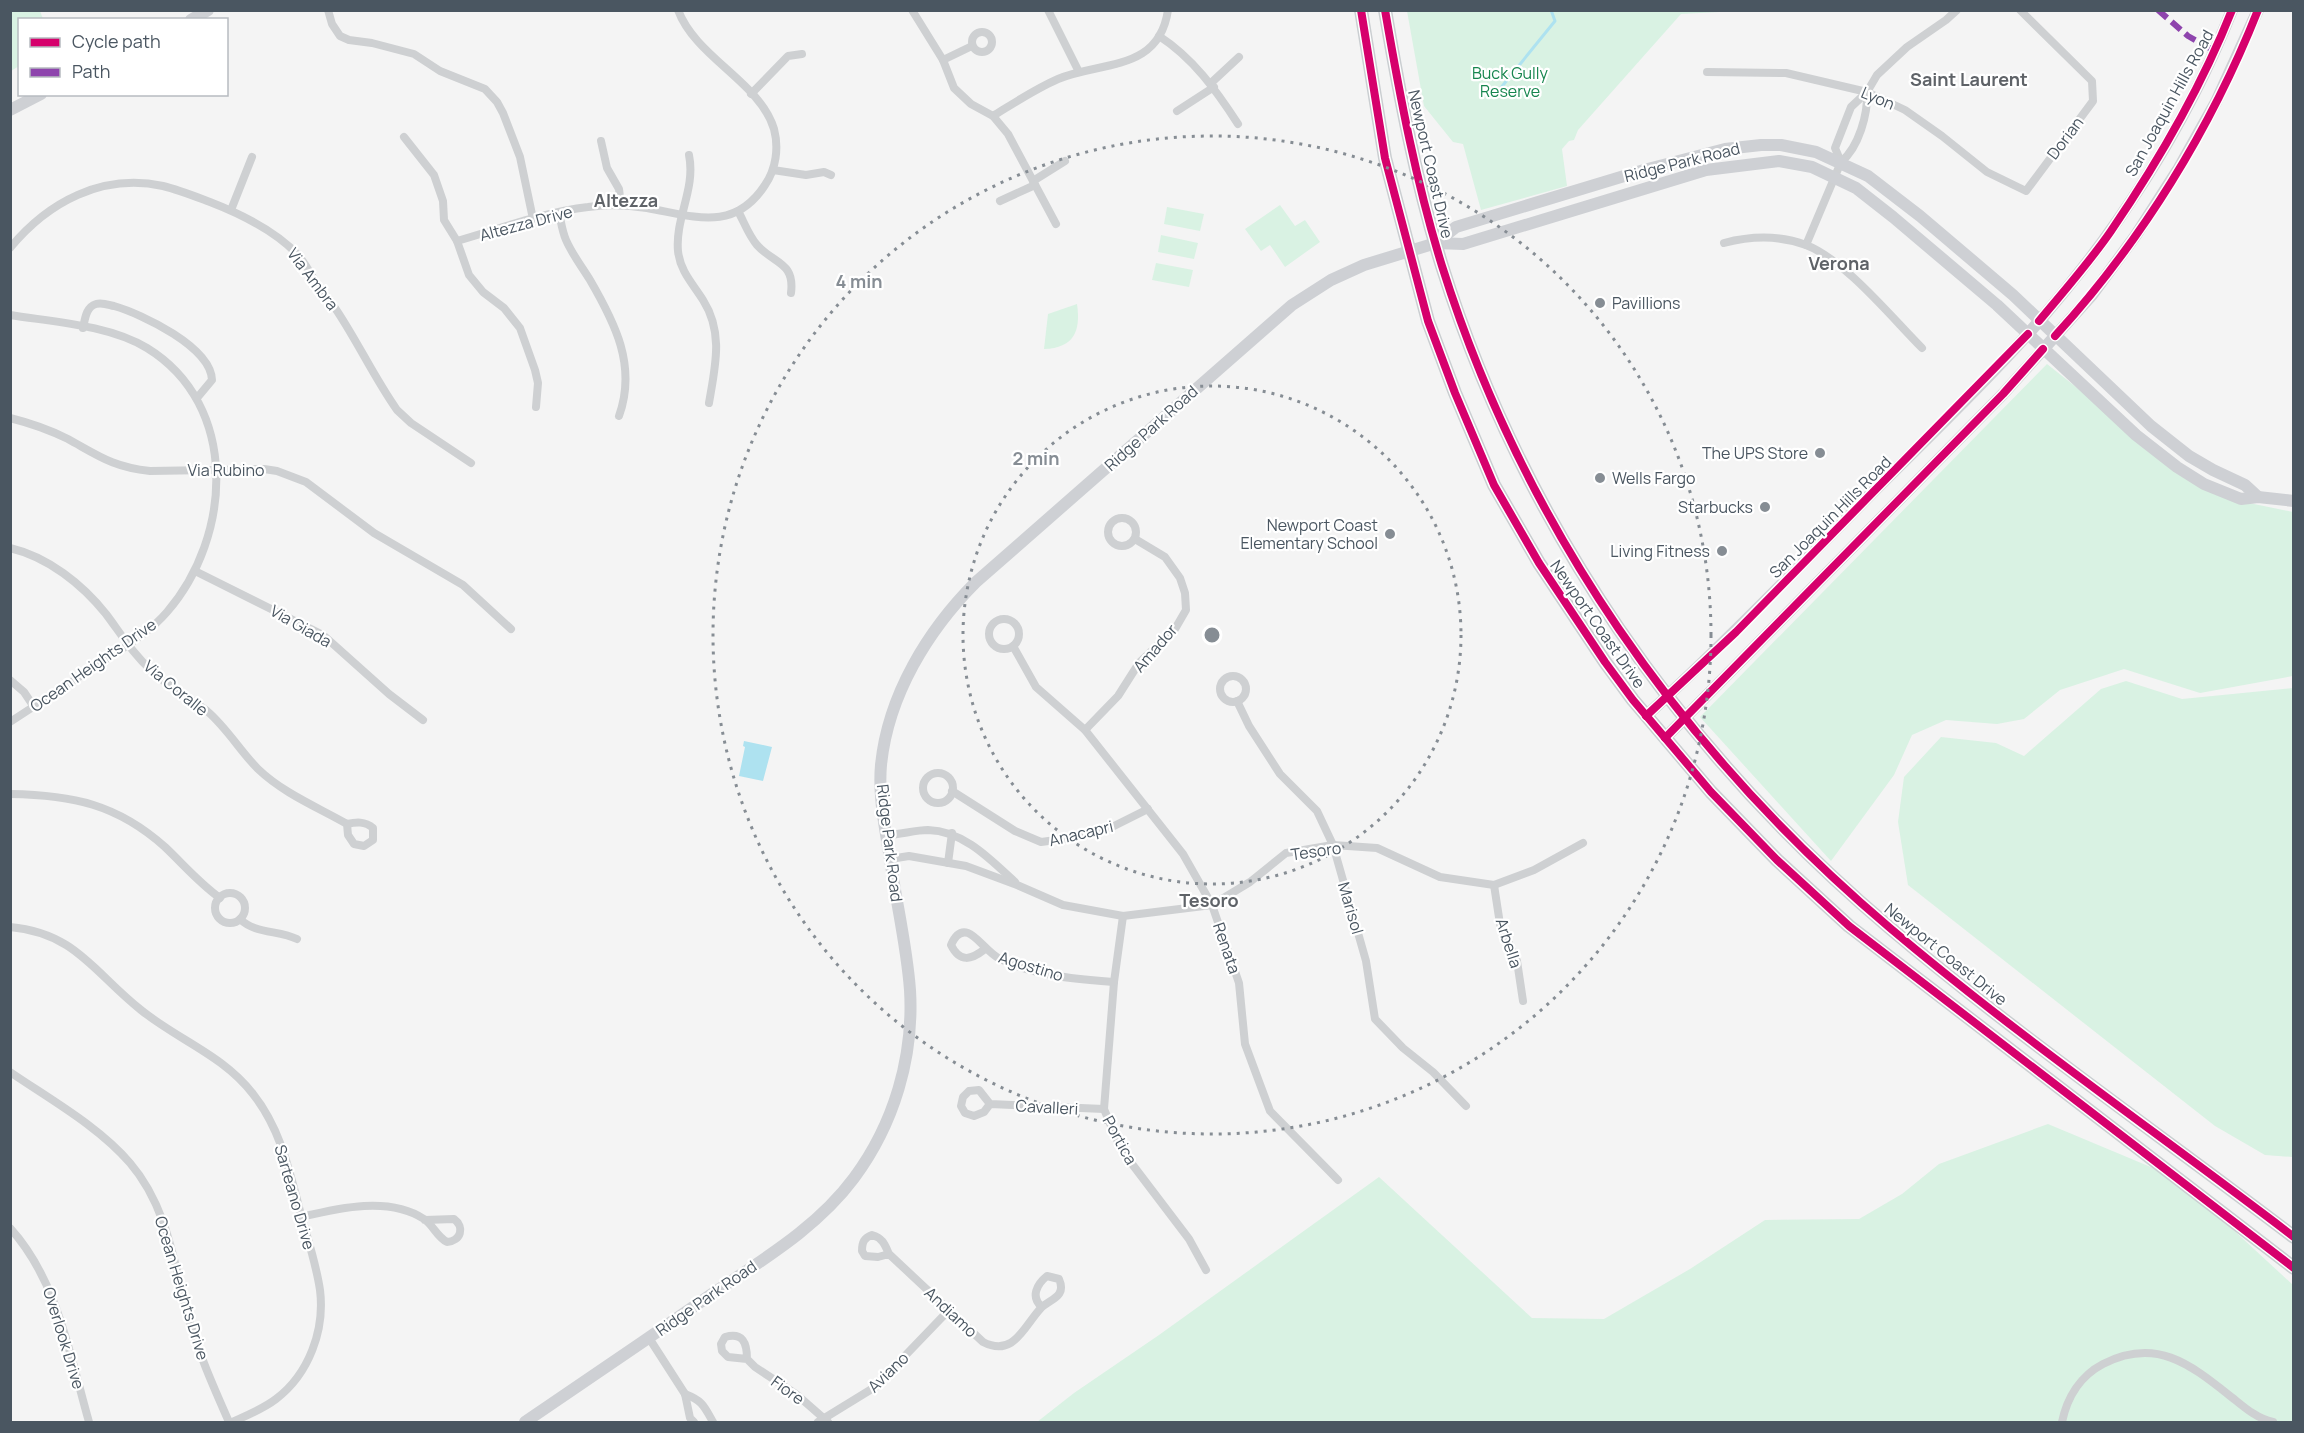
<svg xmlns="http://www.w3.org/2000/svg" width="2304" height="1433" font-family="Manrope,sans-serif">
  <style>
    .green { fill: #d9f2e3 }
    .water { fill: #aee2f0 }
    .lines { fill: none; stroke-linecap: round; stroke-linejoin: round }
    .stream { stroke: #aee2f0; stroke-width: 3 }
    .street { stroke: #ced0d2; stroke-width: 8 }
    .secondary { stroke: #ced0d4; stroke-width: 12 }
    .primary { stroke: #caced1; stroke-width: 14 }
    .quiet { stroke: #8e44ad; stroke-width: 6; stroke-dasharray: 12 6; stroke-linecap: butt }
    .cycleway-casing { stroke: #fff; stroke-width: 11 }
    .cycleway { stroke: #d6006c; stroke-width: 8 }
    .ring { fill: none; stroke: #868d94; stroke-width: 3; stroke-dasharray: 3 6 }
    .poi-dot { fill: #868d94; stroke: #fff; stroke-width: 2 }
    .labels { text-anchor: middle; stroke-width: 4.5; stroke-linejoin: round; paint-order: stroke }
    .park-label { font-size: 16px; fill: #17864f; stroke: #fff }
    .street-label { font-size: 16px; fill: #4a5661; stroke: #fff }
    .poi-label { font-size: 16px; fill: #4a5661; stroke: #fff; text-anchor: end }
    .neighbourhood-label { font-size: 18px; font-weight: bold; fill: #5f6368; stroke: #fff }
    .centre { fill: #868d94; stroke: #fff; stroke-width: 3 }
    .ring-label { font-size: 18px; text-anchor: middle; font-weight: bold; fill: #868d94; stroke: #fff; stroke-width: 4.5; stroke-linejoin: round; paint-order: stroke }
  </style>
  <rect width="100%" height="100%" fill="#f4f4f4"/>
  <!-- green -->
  <g class="green">
    <polygon points="11,10 40,11 43,19 20,20 19,66 11,71"/>
    <polygon points="1407,11 1407,10 1739,11 1681,14 1578,130 1574,140 1569,141 1562,149 1567,186 1481,210 1463,144 1453,142 1424,106"/>
    <polygon points="1280,205 1295,226 1305,220 1320,242 1285,267 1270,245 1261,251 1245,229"/>
    <polygon points="1167,207 1204,214 1200,231 1164,224"/>
    <polygon points="1161,235 1198,243 1194,259 1158,252"/>
    <polygon points="1156,263 1193,270 1189,287 1152,280"/>
    <path d="M1077,304C1081,331 1074,348 1044,349L1048,314Z"/>
    <polygon points="2047,364 2193,480 2249,503 2293,512 2293,676 2200,693 2124,669 2060,690 2024,719 1997,724 1946,720 1912,735 1894,775 1831,861 1700,717"/>
    <polygon points="2126,681 2182,699 2293,688 2293,1157 2265,1155 2215,1126 1908,885 1898,822 1904,777 1941,737 1996,743 2024,756 2101,689"/>
    <polygon points="2048,1124 2177,1178 2293,1285 2293,1422 1037,1422 1074,1393 1159,1335 1379,1177 1532,1318 1604,1319 1690,1269 1765,1220 1859,1219 1902,1194 1939,1164"/>
  </g>
  <!-- water -->
  <polygon class="water" points="744,741 772,747 763,781 739,776 745,747 743,746"/>
  <g class="lines">
    <!-- stream -->
    <polyline class="stream" points="1495,95 1555,21 1551,10"/>
    <!-- street -->
    <g class="street">
      <polyline points="328,10 332,24 340,36 349,40 372,43 414,54 440,71 485,89 497,102 503,113 520,157 533,219"/>
      <polyline points="912,10 943,60 954,88 971,104 993,116 1008,134 1056,224"/>
      <polyline points="1048,10 1079,72"/>
      <circle cx="982" cy="42" r="10"/>
      <path d="M1159,36C1193,58 1216,90 1238,124"/>
      <polyline points="943,60 972,46"/>
      <polyline points="1707,72 1786,73 1867,92 1905,110 1942,136 1987,172 2026,191 2093,101 2092,81 2020,10"/>
      <polyline points="1211,83 1239,57"/>
      <polyline points="751,94 788,56 802,54"/>
      <polyline points="1177,111 1214,87"/>
      <path d="M993,116C1014,103 1035,89 1058,79C1101,61 1159,72 1168,10"/>
      <polyline points="404,137 434,175 443,201 444,220 457,241 469,275 483,292 504,308 520,328 535,370 538,383 536,407"/>
      <polyline points="601,141 607,168 619,189 621,205"/>
      <path d="M689,155C696,189 675,218 678,251C680,271 693,284 703,300C724,333 715,367 709,403"/>
      <polyline points="1841,162 1835,148 1851,107 1867,92 1877,75 1907,47 1946,20 1957,10"/>
      <polyline points="773,170 806,175 824,172 831,175"/>
      <polyline points="1033,181 1065,161"/>
      <polyline points="1000,201 1035,185"/>
      <polyline points="231,210 252,157"/>
      <path d="M738,211C744,222 749,236 757,245C774,264 795,262 791,293"/>
      <path d="M559,213C561,221 562,231 566,240C572,254 582,267 590,280C615,323 637,366 619,416"/>
      <path d="M457,241C499,229 544,212 588,207C608,204 628,205 647,208C693,216 734,233 765,185C776,169 779,148 774,129C760,82 696,58 678,10"/>
      <path d="M1724,243C1751,236 1779,235 1806,245C1845,260 1892,318 1922,348"/>
      <path d="M1806,245L1841,162C1859,147 1868,114 1867,92"/>
      <path d="M10,248C48,202 102,173 163,186C179,190 194,196 210,202C241,214 276,231 299,256C307,266 312,277 319,287C323,293 329,298 333,305C356,338 373,376 397,410L411,423L471,463"/>
      <path d="M10,315C54,322 109,325 147,348C240,405 232,537 167,612C149,633 124,647 102,662C71,682 41,702 10,722"/>
      <path d="M83,328C85,319 86,307 96,304C102,302 109,305 114,306C142,314 211,347 212,380L197,398"/>
      <path d="M10,418C30,423 50,430 68,439C99,456 113,467 150,471L264,469L277,471L306,482L374,533L463,585L511,629"/>
      <circle cx="1122" cy="532" r="14"/>
      <path d="M10,548C48,557 82,584 106,614C121,634 133,654 152,671C168,687 189,697 207,711C227,728 240,751 258,769C283,793 317,807 347,824C356,822 365,821 373,828V840L364,846L354,844L348,835L347,824"/>
      <polyline points="195,571 323,635 389,694 423,720"/>
      <circle cx="1004" cy="634" r="15"/>
      <polyline points="1013,646 1036,687 1085,730 1183,854 1212,905 1239,983 1245,1044 1270,1111 1338,1180"/>
      <circle cx="1233" cy="689" r="13"/>
      <polyline points="10,680 24,692 34,707"/>
      <polyline points="1237,701 1249,726 1280,774 1317,811 1333,845 1366,961 1375,1019 1403,1048 1433,1072 1466,1106"/>
      <polyline points="1085,730 1118,696 1139,663 1175,629 1186,610 1185,593 1180,578 1165,557 1135,539"/>
      <circle cx="938" cy="788" r="15"/>
      <polyline points="952,791 1015,831 1041,842 1071,838 1112,827 1148,809"/>
      <path d="M10,794C72,795 117,804 165,847C183,864 199,883 220,898"/>
      <path d="M886,835C900,835 914,830 928,830C964,831 990,859 1015,882"/>
      <polyline points="890,859 909,856 966,866 1017,885 1063,905 1123,916 1212,905 1250,882 1286,853 1333,845 1377,848 1440,877 1494,885 1534,870 1583,843"/>
      <polyline points="948,863 952,833"/>
      <polyline points="1494,885 1500,924 1517,961 1523,1001"/>
      <circle cx="230" cy="908" r="15"/>
      <polyline points="1123,916 1114,982 1104,1109 1116,1138 1129,1160 1189,1239 1206,1270"/>
      <path d="M240,919C255,934 279,930 297,939"/>
      <path d="M10,927C76,933 94,973 141,1010C178,1040 223,1055 253,1094C280,1128 289,1169 300,1211C307,1237 316,1263 320,1290C325,1330 309,1374 276,1399C263,1409 248,1415 232,1422"/>
      <path d="M985,949C971,960 960,963 951,945C954,938 959,930 968,933C977,936 988,953 1000,959C1034,976 1077,979 1114,982"/>
      <path d="M10,1072C51,1100 98,1126 130,1163C167,1206 174,1263 188,1316C198,1352 214,1388 229,1422"/>
      <polyline points="990,1104 979,1090 969,1091 963,1097 961,1106 965,1113 974,1116 984,1112 990,1104 1104,1109"/>
      <path d="M301,1217C339,1208 389,1196 424,1219C433,1225 437,1237 447,1242C461,1241 465,1227 454,1219L425,1220"/>
      <path d="M10,1228C58,1281 70,1356 89,1422"/>
      <path d="M889,1254L878,1257L865,1256L862,1251C862,1242 864,1238 872,1235C883,1238 885,1245 889,1254L983,1342C1014,1358 1024,1326 1041,1308C1050,1299 1067,1297 1059,1279L1047,1276C1037,1284 1030,1297 1042,1307"/>
      <polyline points="649,1338 685,1394 690,1418 694,1422"/>
      <path d="M747,1359L728,1357L722,1351L721,1344L725,1337C743,1332 747,1343 747,1359L755,1367L796,1394L828,1422"/>
      <path d="M685,1394C703,1401 704,1406 713,1422"/>
      <polyline points="818,1422 875,1387 949,1310"/>
      <path d="M2062,1422C2067,1398 2080,1376 2103,1364C2158,1336 2192,1366 2234,1399C2245,1408 2258,1419 2273,1422"/>
    </g>
    <!-- secondary -->
    <g class="secondary">
      <polyline points="191,20 208,10"/>
      <polyline points="10,110 41,94"/>
      <polyline points="1436,243 1456,227 1644,170 1725,149 1761,145 1781,145 1816,152 1868,176 1920,216 2013,295 2151,426 2189,456 2213,470 2245,485 2258,497"/>
      <path d="M1646,716C1724,644 1797,569 1871,494C1924,441 1978,390 2027,335C2112,240 2185,129 2232,10"/>
      <polyline points="1665,738 2003,394 2092,295 2136,235 2179,168 2216,102 2258,10"/>
      <path d="M525,1422C587,1380 650,1337 712,1294C762,1260 817,1228 854,1178C894,1124 914,1057 910,990C907,948 897,906 891,865C886,832 878,798 881,765C888,695 928,630 976,582L1292,305L1331,280L1364,265L1436,243L1463,244L1706,170L1779,161L1812,167L1856,188L1893,217L1997,305L2136,435L2177,467L2204,484L2241,499L2258,497L2294,501"/>
    </g>
    <!-- primary -->
    <g class="primary">
      <polyline points="1361,10 1385,158 1428,321 1455,393 1494,485 1539,563 1605,662 1633,700 1711,792 1777,860 1849,926 2294,1268"/>
      <path d="M1385,10C1400,97 1416,182 1442,266C1524,527 1682,752 1890,928C2019,1037 2159,1134 2294,1237"/>
    </g>
    <!-- quiet -->
    <polyline class="quiet" points="2158,10 2188,36 2215,51"/>
    <defs>
      <g id="cycleway">
        <polyline points="1361,10 1385,158 1428,321 1455,393 1494,485 1539,563 1605,662 1633,700 1711,792 1777,860 1849,926 2294,1268"/>
        <path d="M1385,10C1400,97 1416,182 1442,266C1524,527 1682,752 1890,928C2019,1037 2159,1134 2294,1237"/>
        <path d="M2039,321C2063,292 2089,263 2111,231C2158,162 2201,88 2232,10"/>
        <path d="M2055,336C2141,242 2211,129 2258,10"/>
        <polyline points="1646,716 1736,632 2028,334"/>
        <polyline points="1665,738 2003,394 2043,349"/>
      </g>
    </defs>
    <!-- cycleway casing -->
    <use href="#cycleway" class="cycleway-casing"/>
    <!-- cycleway -->
    <use href="#cycleway" class="cycleway"/>
  </g>
  <!-- distance rings -->
  <g class="ring">
    <circle cx="1212" cy="635" r="249"/>
    <circle cx="1212" cy="635" r="499"/>
  </g>
  <!-- markers -->
  <g class="poi-dot">
    <circle cx="1600" cy="303" r="6"/>
    <circle cx="1820" cy="453" r="6"/>
    <circle cx="1600" cy="478" r="6"/>
    <circle cx="1765" cy="507" r="6"/>
    <circle cx="1390" cy="534" r="6"/>
    <circle cx="1722" cy="551" r="6"/>
  </g>
  <g class="labels">
    <!-- park labels -->
    <g class="park-label">
      <text x="1510" y="79">Buck Gully<tspan x="1510" dy="18">Reserve</tspan></text>
    </g>
    <!-- street labels -->
    <g class="street-label">
      <text transform="translate(1878 98) rotate(23)" y="6">Lyon</text>
      <text transform="translate(2169 103) rotate(-61)" y="6">San Joaquin Hills Road</text>
      <text transform="translate(2065 138) rotate(-53)" y="6">Dorian</text>
      <text transform="translate(1682 162) rotate(-14)" y="6">Ridge Park Road</text>
      <text transform="translate(1431 164) rotate(77)" y="6">Newport Coast Drive</text>
      <text transform="translate(526 223) rotate(-15)" y="6">Altezza Drive</text>
      <text transform="translate(313 279) rotate(53)" y="6">Via Ambra</text>
      <text transform="translate(1151 428) rotate(-42)" y="6">Ridge Park Road</text>
      <text x="226" y="476">Via Rubino</text>
      <text transform="translate(1830 517) rotate(-45)" y="6">San Joaquin Hills Road</text>
      <text transform="translate(1598 624) rotate(55)" y="6">Newport Coast Drive</text>
      <text transform="translate(301 626) rotate(30)" y="6">Via Giada</text>
      <text transform="translate(1155 648) rotate(-49)" y="6">Amador</text>
      <text transform="translate(93 665) rotate(-35)" y="6">Ocean Heights Drive</text>
      <text transform="translate(176 688) rotate(39)" y="6">Via Coralle</text>
      <text transform="translate(1081 833) rotate(-13)" y="6">Anacapri</text>
      <text transform="translate(890 843) rotate(83)" y="6">Ridge Park Road</text>
      <text transform="translate(1316 851) rotate(-8)" y="6">Tesoro</text>
      <text transform="translate(1351 908) rotate(74)" y="6">Marisol</text>
      <text transform="translate(1509 943) rotate(72)" y="6">Arbella</text>
      <text transform="translate(1227 948) rotate(71)" y="6">Renata</text>
      <text transform="translate(1946 954) rotate(39)" y="6">Newport Coast Drive</text>
      <text transform="translate(1031 966) rotate(17)" y="6">Agostino</text>
      <text transform="translate(1047 1107) rotate(3)" y="6">Cavalleri</text>
      <text transform="translate(1120 1140) rotate(61)" y="6">Portica</text>
      <text transform="translate(295 1197) rotate(74)" y="6">Sarteano Drive</text>
      <text transform="translate(182 1288) rotate(73)" y="6">Ocean Heights Drive</text>
      <text transform="translate(706 1298) rotate(-35)" y="6">Ridge Park Road</text>
      <text transform="translate(951 1312) rotate(43)" y="6">Andiamo</text>
      <text transform="translate(64 1338) rotate(73)" y="6">Overlook Drive</text>
      <text transform="translate(888 1372) rotate(-44)" y="6">Aviano</text>
      <text transform="translate(788 1390) rotate(36)" y="6">Fiore</text>
    </g>
    <!-- poi labels -->
    <g class="poi-label">
      <text x="1612" y="309" text-anchor="start">Pavillions</text>
      <text x="1808" y="459">The UPS Store</text>
      <text x="1612" y="484" text-anchor="start">Wells Fargo</text>
      <text x="1753" y="513">Starbucks</text>
      <text x="1378" y="531">Newport Coast<tspan x="1378" dy="18">Elementary School</tspan></text>
      <text x="1710" y="557">Living Fitness</text>
    </g>
    <!-- neighbourhood labels -->
    <g class="neighbourhood-label">
      <text x="1969" y="86">Saint Laurent</text>
      <text x="626" y="207">Altezza</text>
      <text x="1839" y="270">Verona</text>
      <text x="1209" y="907">Tesoro</text>
    </g>
  </g>
  <circle cx="1212" cy="635" r="9" class="centre"/>
  <g class="ring-label">
    <text x="859" y="288">4 min</text>
    <text x="1036" y="465">2 min</text>
  </g>
  <!-- border -->
  <rect width="2304" height="1433" fill="none" stroke="#4a5661" stroke-width="24"/>
  <!-- legend -->
  <rect x="18" y="18" width="210" height="78" fill="#ffffff" stroke="#b7bbc0" stroke-width="1.5"/>
  <rect x="30" y="38" width="30" height="9" fill="#d6006c" stroke="#b7bbc0" stroke-width="1.5"/>
  <text x="72" y="48" font-size="18" fill="#4a5661">Cycle path</text>
  <rect x="30" y="68" width="30" height="9" fill="#8e44ad" stroke="#b7bbc0" stroke-width="1.5"/>
  <text x="72" y="78" font-size="18" fill="#4a5661">Path</text>
</svg>
